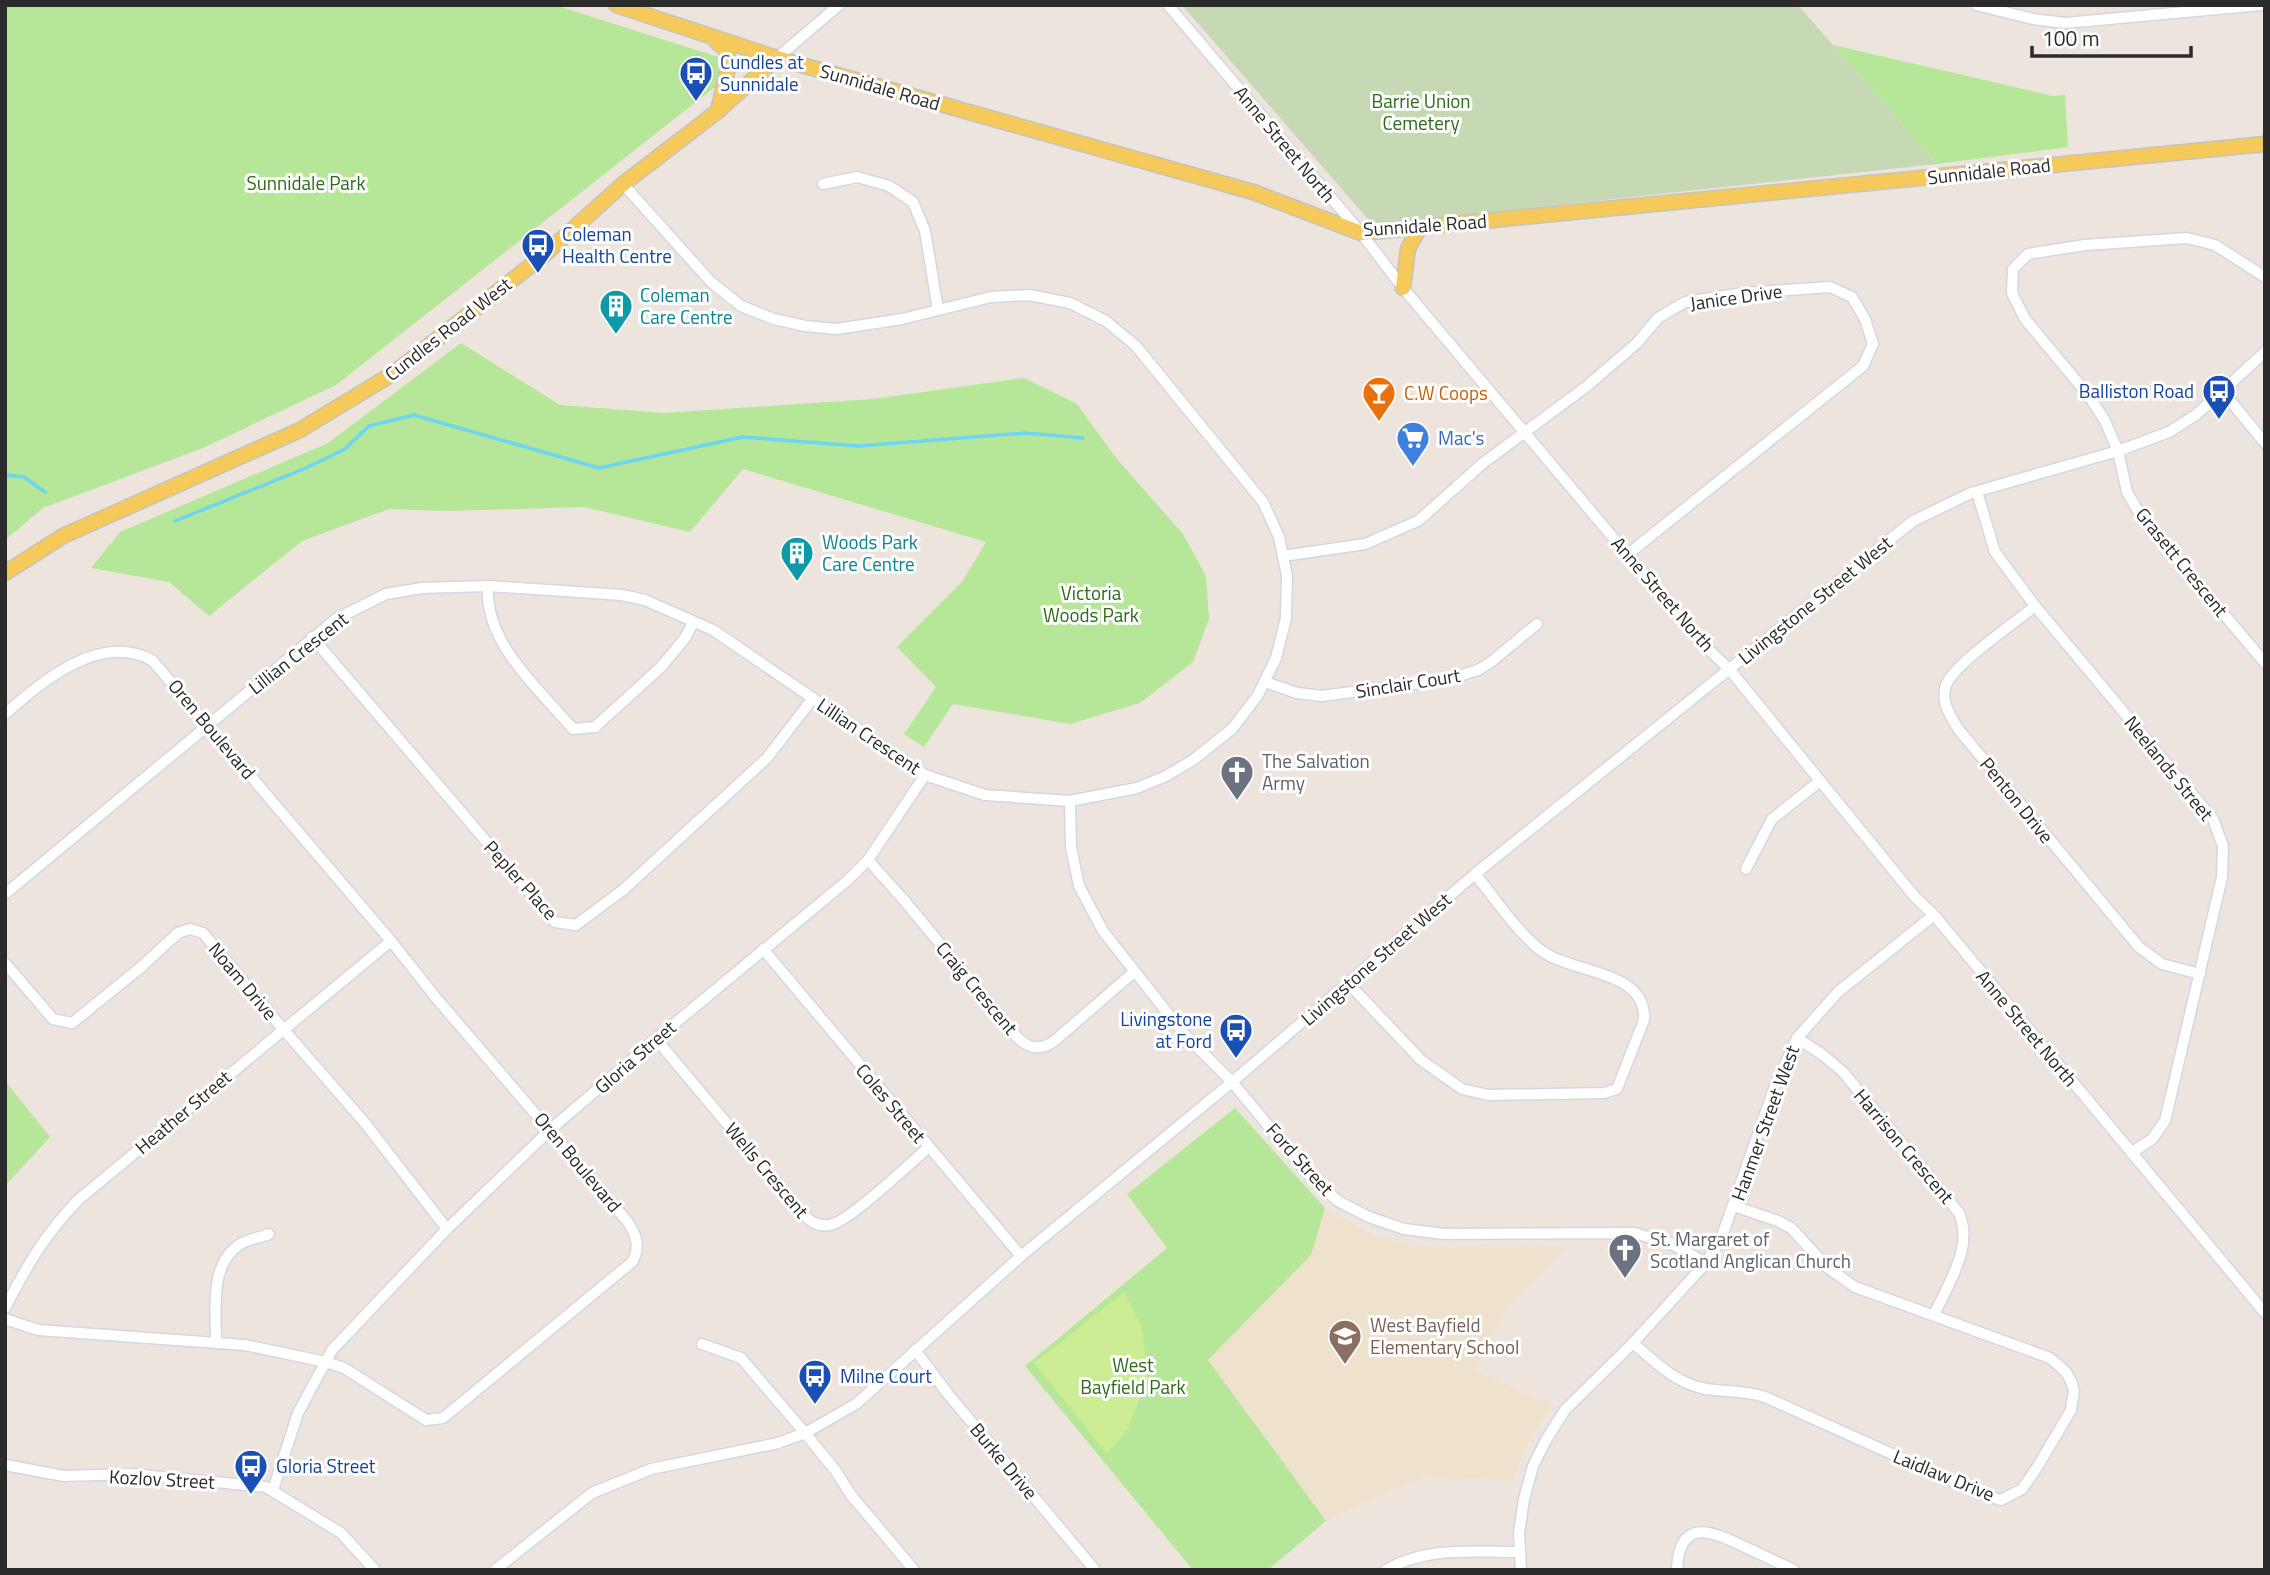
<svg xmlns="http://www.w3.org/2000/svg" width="2270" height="1575" font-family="'Titillium Web',sans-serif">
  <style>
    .education { fill: #efe2cc }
    .green { fill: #b6e698 }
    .cemetery { fill: #c7d8b4 }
    .pitch { fill: #cced93 }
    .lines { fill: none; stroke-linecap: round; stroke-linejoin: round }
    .stream { stroke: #6dd6f2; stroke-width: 3.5 }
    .minor-casing { stroke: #d2d7e4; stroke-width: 13 }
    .major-casing { stroke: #c4c4c4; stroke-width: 17 }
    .minor { stroke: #fff; stroke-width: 10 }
    .major { stroke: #f5c95a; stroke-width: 14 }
    .labels { text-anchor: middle; stroke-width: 6; stroke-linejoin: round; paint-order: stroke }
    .transit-label { font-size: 19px; fill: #164399; stroke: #fff; text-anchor: start }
    .street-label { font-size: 19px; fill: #2b2b2b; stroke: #fff }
    .park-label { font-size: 19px; fill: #2e6b18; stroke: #fff }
    .culture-label { font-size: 19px; fill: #0d838f; stroke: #fff; text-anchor: start }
    .food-label { font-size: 19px; fill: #c56008; stroke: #fff; text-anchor: start }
    .shop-label { font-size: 19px; fill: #366cbe; stroke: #fff; text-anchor: start }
    .worship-label { font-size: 19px; fill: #5b616d; stroke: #fff; text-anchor: start }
    .education-label { font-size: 19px; fill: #785e54; stroke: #fff; text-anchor: start }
  </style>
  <rect width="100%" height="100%" fill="#ede5dd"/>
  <!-- education -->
  <polygon class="education" points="1325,1208 1372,1234 1413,1246 1446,1248 1566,1247 1506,1310 1476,1371 1552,1405 1528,1443 1512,1481 1423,1476 1326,1521 1208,1360 1311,1255"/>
  <!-- green -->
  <g class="green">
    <polygon points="5,5 555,5 743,65 336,385 203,448 43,508 5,540"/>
    <polygon points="1833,45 2053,96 2065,95 2068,147 1937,164"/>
    <polygon points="461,343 560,405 664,413 873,399 1024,378 1077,404 1116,458 1183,534 1206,576 1209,619 1193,662 1140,703 1070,724 953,704 924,747 904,734 936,687 897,647 962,582 986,542 743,469 690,532 584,507 445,511 389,509 302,541 209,616 169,582 91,568 120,532 328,443"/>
    <polygon points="5,1081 50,1137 5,1186"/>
    <polygon points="1235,1108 1325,1208 1311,1255 1208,1360 1326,1521 1268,1570 1193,1570 1025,1366 1167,1248 1127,1194"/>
  </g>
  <!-- cemetery -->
  <polygon class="cemetery" points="1182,5 1798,5 1937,164 1373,225"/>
  <!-- pitch -->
  <polygon class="pitch" points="1124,1292 1142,1328 1148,1377 1128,1429 1107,1454 1034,1363"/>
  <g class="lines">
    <!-- stream -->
    <g class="stream">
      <polyline points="5,475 24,477 45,492"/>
      <polyline points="175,521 306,468 345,449 369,426 414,415 599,468 743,437 858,446 1026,433 1083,438"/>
    </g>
    <defs>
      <g id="minor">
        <polyline points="1168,5 1361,233 1403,288 1701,642 1729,669 1915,897 1934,915 2265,1313"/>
        <polyline points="1976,5 2033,19 2065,23 2261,5"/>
        <polyline points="777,58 839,5"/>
        <polyline points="823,184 857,177 889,186 913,202 925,231 938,310"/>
        <polyline points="2265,277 2215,245 2187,238 2085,245 2028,254 2013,269 2012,293 2025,319 2089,396 2105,421 2118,451 2127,492 2141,516 2265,663"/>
        <polyline points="2223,392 2265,443"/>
        <polyline points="1977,492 1995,552 2035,606 2213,819 2223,846 2222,877 2165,1121 2152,1139 2131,1153"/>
        <polyline points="1283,556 1365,544 1418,521 1482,464 1587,386 1637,343 1658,318 1685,302 1744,293 1830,287 1852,297 1865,319 1873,344 1863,366 1628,554"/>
        <path d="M488,586C484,643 539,689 573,729L595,727L661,667L685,638L693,623"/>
        <path d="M2035,606C2016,622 1954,664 1946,685C1940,702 1951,717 1959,730L2139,947L2162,964L2200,974"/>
        <polyline points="312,637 555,922 576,925 623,890 767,758 813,698"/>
        <polyline points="1265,682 1297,693 1322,696 1449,679 1478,670 1491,662 1537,624"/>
        <path d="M5,714C43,681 99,632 152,660L391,941L437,999L627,1221C636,1234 641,1247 632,1262L443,1418L426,1420L344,1368L326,1362L245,1345L38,1330L5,1319"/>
        <polyline points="1070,801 1071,847 1079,886 1103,931 1185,1035 1232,1082 1311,1177 1338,1201 1369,1217 1404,1229 1444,1234 1634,1233 1670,1243 1706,1263"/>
        <path d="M868,860L903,899L1017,1037C1028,1048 1039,1051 1053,1042L1134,972"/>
        <polyline points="1746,869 1772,819 1820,781"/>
        <polyline points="5,894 336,619 386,594 422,588 488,586 622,595 645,600 713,630 925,775 985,795 1070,801 1137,788 1166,776 1193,760 1232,729 1258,695 1276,658 1286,618 1287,576 1279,537 1263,502 1136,346 1106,321 1070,303 1029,295 991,297 902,319 837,329 805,326 774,319 741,306 711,282 623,184"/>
        <polyline points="763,949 1021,1256"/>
        <polyline points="5,963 53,1019 72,1023 140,968 178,933 190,929 203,933 283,1029 365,1123 447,1229"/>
        <path d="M1348,983L1421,1060L1462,1089L1488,1095L1604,1093L1617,1089L1644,1020C1647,968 1569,975 1538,948C1513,927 1495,898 1475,874"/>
        <path d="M1797,1038L1823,1055L1843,1072L1959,1213C1974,1247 1948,1284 1934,1315"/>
        <path d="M656,1039L802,1213C810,1221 817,1227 830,1225C850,1221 909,1164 928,1148"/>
        <path d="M5,1308C28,1264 43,1237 78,1200L391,941"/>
        <path d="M216,1342C216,1309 209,1262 242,1243C250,1239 261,1237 269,1234"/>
        <path d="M1633,1343C1655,1362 1675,1383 1706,1389C1726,1392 1745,1390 1765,1397L1981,1494L2001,1500L2022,1489L2038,1466L2071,1410L2074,1391L2071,1381L2066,1372L2050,1358L1855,1287L1828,1268L1791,1228L1778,1221L1734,1206"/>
        <polyline points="702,1344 741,1358 805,1433 835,1470 851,1495 914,1570"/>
        <polyline points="915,1350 948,1394 1095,1570"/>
        <polyline points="5,1465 64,1476 131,1474 266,1487 341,1533 375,1570"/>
        <polyline points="273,1490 298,1413 332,1350 447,1229 551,1129 656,1039 848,880 868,860 925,775"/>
        <polyline points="495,1570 592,1493 651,1469 778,1443 805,1433 856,1404 1021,1256 1232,1082 1475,874 1913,521 1971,493 2118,451 2169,432 2197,414 2265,352"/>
        <path d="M1386,1570C1427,1546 1474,1552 1519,1552"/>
        <polyline points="1521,1570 1519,1533 1524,1499 1533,1466 1546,1440 1565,1410 1633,1343 1706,1263 1722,1236 1775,1086 1797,1038 1838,992 1934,915"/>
        <path d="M1677,1570C1679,1519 1708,1529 1743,1546C1760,1554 1777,1562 1794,1570"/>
      </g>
      <g id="major">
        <polyline points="616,5 777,58 1253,192 1361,233 2265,144"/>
        <polyline points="715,40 728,52 728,68 718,111"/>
        <polyline points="1403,288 1408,249 1419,228"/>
        <polyline points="5,573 63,536 300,430 394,373 544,255 623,184 718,111 777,58"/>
      </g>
    </defs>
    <!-- minor casing -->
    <use href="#minor" class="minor-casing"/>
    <!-- major casing -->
    <use href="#major" class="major-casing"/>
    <!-- minor -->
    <use href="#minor" class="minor"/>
    <!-- major -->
    <use href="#major" class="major"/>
  </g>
  <!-- icons -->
  <defs>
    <symbol id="bus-pin" viewBox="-11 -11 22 30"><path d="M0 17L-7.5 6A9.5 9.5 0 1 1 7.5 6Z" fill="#1a4fb4" stroke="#fff"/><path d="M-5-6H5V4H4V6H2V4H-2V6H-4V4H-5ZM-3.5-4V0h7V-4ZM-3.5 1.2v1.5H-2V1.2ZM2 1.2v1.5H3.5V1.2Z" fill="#fff"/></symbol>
    <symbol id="building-pin" viewBox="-11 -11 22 30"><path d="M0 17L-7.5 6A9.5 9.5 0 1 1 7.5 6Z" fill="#0f9aa8" stroke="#fff"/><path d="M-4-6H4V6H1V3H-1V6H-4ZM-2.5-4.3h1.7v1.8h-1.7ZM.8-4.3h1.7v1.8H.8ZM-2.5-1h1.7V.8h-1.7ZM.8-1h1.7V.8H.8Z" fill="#fff"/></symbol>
    <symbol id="bar-pin" viewBox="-11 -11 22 30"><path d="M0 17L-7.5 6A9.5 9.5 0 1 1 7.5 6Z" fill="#e8710a" stroke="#fff"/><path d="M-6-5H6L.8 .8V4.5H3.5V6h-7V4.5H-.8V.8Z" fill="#fff"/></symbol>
    <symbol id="supermarket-pin" viewBox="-11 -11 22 30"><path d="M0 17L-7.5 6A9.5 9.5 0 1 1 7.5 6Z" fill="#3f7fe0" stroke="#fff"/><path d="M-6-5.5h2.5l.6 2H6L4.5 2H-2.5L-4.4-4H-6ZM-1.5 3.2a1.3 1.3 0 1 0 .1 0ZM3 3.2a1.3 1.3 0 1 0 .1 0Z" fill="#fff"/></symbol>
    <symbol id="church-pin" viewBox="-11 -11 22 30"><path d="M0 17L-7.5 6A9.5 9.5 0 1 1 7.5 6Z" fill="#6b7280" stroke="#fff"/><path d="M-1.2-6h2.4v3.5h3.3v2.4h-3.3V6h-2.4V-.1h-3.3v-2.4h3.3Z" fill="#fff"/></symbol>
    <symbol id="school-pin" viewBox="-11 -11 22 30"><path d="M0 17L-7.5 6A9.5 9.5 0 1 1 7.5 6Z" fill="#8d6e63" stroke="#fff"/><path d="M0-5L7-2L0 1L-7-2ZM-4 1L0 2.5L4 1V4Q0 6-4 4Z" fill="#fff"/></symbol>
  </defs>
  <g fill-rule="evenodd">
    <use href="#bus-pin" x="677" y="54" width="38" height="52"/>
    <use href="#bus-pin" x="519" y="226" width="38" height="52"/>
    <use href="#building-pin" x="597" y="287" width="38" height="52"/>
    <use href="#bus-pin" x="2200" y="372" width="38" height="52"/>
    <use href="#bar-pin" x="1360" y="374" width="38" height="52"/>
    <use href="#supermarket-pin" x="1394" y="419" width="38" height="52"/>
    <use href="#building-pin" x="778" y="534" width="38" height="52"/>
    <use href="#church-pin" x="1218" y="753" width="38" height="52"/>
    <use href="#bus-pin" x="1217" y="1011" width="38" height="52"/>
    <use href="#church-pin" x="1606" y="1231" width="38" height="52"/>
    <use href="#school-pin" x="1326" y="1317" width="38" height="52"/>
    <use href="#bus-pin" x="796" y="1357" width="38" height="52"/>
    <use href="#bus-pin" x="232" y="1447" width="38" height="52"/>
  </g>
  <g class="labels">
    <!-- transit labels -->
    <g class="transit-label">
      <text x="720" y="69">Cundles at<tspan x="720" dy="22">Sunnidale</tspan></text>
      <text x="562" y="241">Coleman<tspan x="562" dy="22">Health Centre</tspan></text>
      <text x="2194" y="398" text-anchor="end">Balliston Road</text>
      <text x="1212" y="1026" text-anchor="end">Livingstone<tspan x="1212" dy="22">at Ford</tspan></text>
      <text x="840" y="1383">Milne Court</text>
      <text x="276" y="1473">Gloria Street</text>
    </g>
    <!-- street labels -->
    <g class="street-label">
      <text transform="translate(880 87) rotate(16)" y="7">Sunnidale Road</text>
      <text transform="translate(1285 144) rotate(50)" y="7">Anne Street North</text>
      <text transform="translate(1989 171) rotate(-6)" y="7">Sunnidale Road</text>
      <text transform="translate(1425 225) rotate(-4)" y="7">Sunnidale Road</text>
      <text transform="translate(1736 297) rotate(-8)" y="7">Janice Drive</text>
      <text transform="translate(448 329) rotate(-38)" y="7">Cundles Road West</text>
      <text transform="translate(2182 562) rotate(51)" y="7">Grasett Crescent</text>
      <text transform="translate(1663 594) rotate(49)" y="7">Anne Street North</text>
      <text transform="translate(1815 600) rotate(-39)" y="7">Livingstone Street West</text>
      <text transform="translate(298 653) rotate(-38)" y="7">Lillian Crescent</text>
      <text transform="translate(1408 683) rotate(-9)" y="7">Sinclair Court</text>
      <text transform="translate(212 729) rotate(50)" y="7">Oren Boulevard</text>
      <text transform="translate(869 736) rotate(34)" y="7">Lillian Crescent</text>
      <text transform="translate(2169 768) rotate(51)" y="7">Neelands Street</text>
      <text transform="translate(2017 800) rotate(51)" y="7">Penton Drive</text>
      <text transform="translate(521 880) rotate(48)" y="7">Pepler Place</text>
      <text transform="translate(1376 959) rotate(-41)" y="7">Livingstone Street West</text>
      <text transform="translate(243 981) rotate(50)" y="7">Noam Drive</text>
      <text transform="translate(977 988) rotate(50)" y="7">Craig Crescent</text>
      <text transform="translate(2027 1028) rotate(50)" y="7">Anne Street North</text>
      <text transform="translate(635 1057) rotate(-41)" y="7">Gloria Street</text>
      <text transform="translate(891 1103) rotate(50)" y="7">Coles Street</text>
      <text transform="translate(183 1112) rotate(-40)" y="7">Heather Street</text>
      <text transform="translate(1765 1123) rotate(-70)" y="7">Hanmer Street West</text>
      <text transform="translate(1904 1146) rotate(50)" y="7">Harrison Crescent</text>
      <text transform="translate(1300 1159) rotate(48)" y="7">Ford Street</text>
      <text transform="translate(578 1162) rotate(50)" y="7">Oren Boulevard</text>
      <text transform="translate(767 1170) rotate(50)" y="7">Wells Crescent</text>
      <text transform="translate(1004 1461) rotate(50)" y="7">Burke Drive</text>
      <text transform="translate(1944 1475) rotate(22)" y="7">Laidlaw Drive</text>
      <text transform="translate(162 1479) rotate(3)" y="7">Kozlov Street</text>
    </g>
    <!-- park labels -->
    <g class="park-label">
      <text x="1421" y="108">Barrie Union<tspan x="1421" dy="22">Cemetery</tspan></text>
      <text x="306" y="190">Sunnidale Park</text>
      <text x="1091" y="600">Victoria<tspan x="1091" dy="22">Woods Park</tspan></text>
      <text x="1133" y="1372">West<tspan x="1133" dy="22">Bayfield Park</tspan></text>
    </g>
    <!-- culture labels -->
    <g class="culture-label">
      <text x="640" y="302">Coleman<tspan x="640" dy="22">Care Centre</tspan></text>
      <text x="822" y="549">Woods Park<tspan x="822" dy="22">Care Centre</tspan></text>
    </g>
    <!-- food labels -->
    <g class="food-label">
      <text x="1404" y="400">C.W Coops</text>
    </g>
    <!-- shop labels -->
    <g class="shop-label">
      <text x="1438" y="445">Mac's</text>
    </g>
    <!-- worship labels -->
    <g class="worship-label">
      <text x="1262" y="768">The Salvation<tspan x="1262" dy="22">Army</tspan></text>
      <text x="1650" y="1246">St. Margaret of<tspan x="1650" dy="22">Scotland Anglican Church</tspan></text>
    </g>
    <!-- education labels -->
    <g class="education-label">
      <text x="1370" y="1332">West Bayfield<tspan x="1370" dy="22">Elementary School</tspan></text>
    </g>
  </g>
  <!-- border -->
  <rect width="2270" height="1575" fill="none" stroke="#2b2b2b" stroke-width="14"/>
  <!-- scale -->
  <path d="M2032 46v10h159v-10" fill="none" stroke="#2b2b2b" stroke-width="3.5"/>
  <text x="2042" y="46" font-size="21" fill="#2b2b2b" stroke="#ffffff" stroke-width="5" paint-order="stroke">100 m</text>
</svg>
